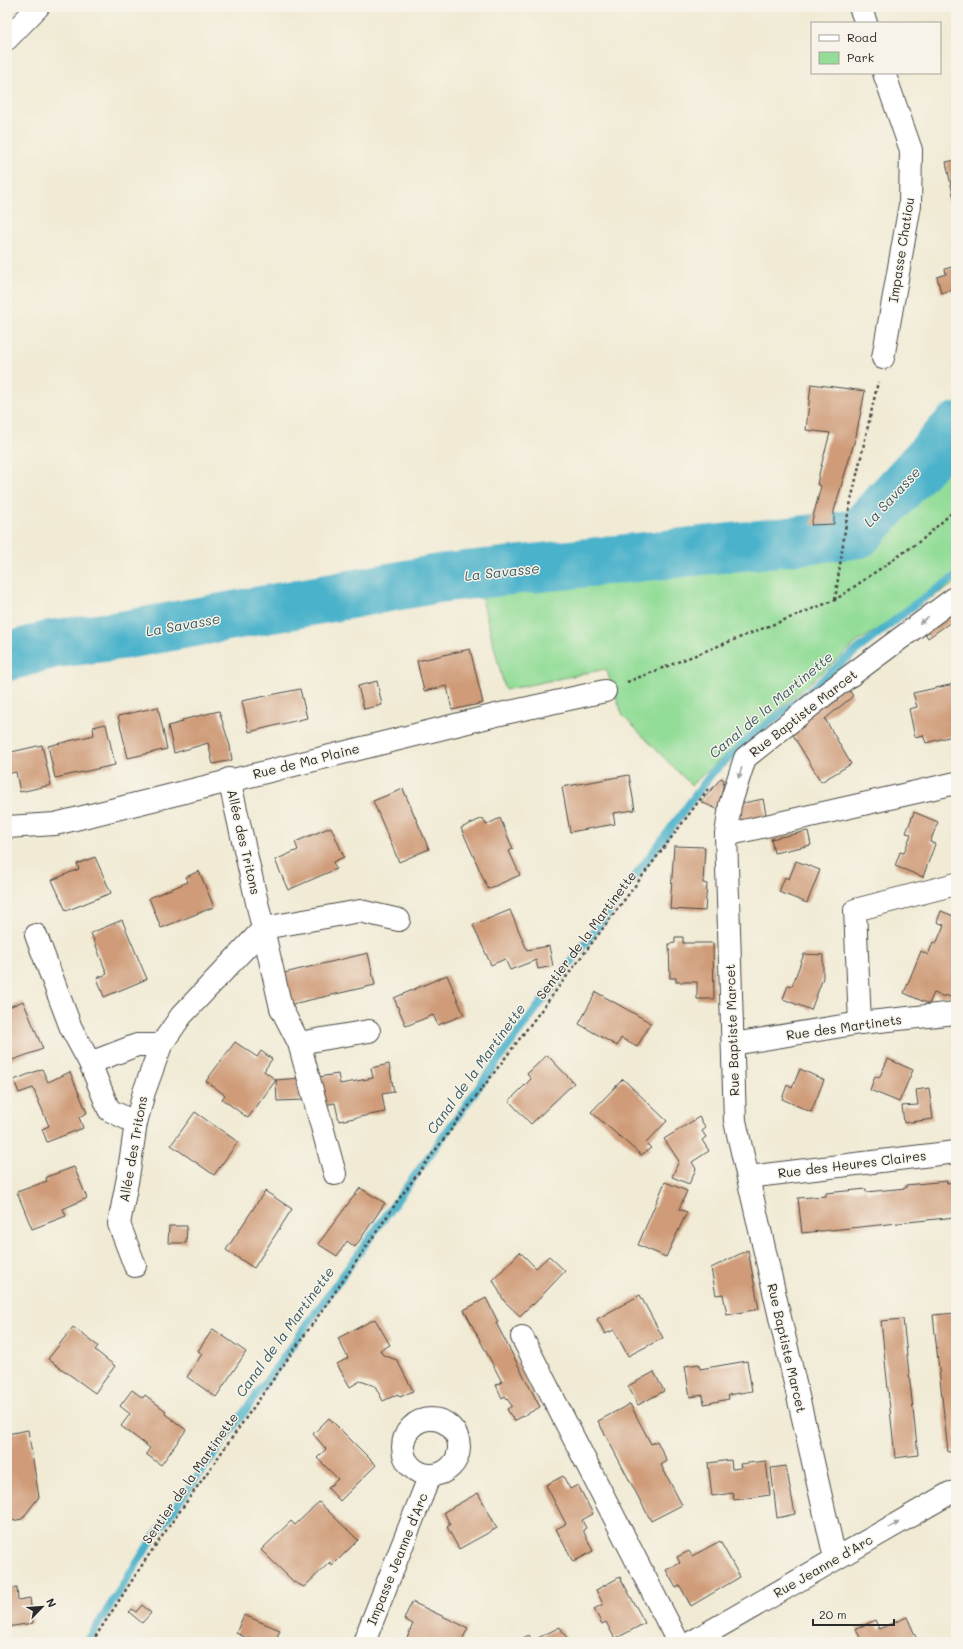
<svg xmlns="http://www.w3.org/2000/svg" width="963" height="1649" font-family="Mali,sans-serif">
  <style>
    .green { fill: #93dd98; stroke: #5f8462 }
    .lines { fill: none; stroke-linecap: round; stroke-linejoin: round }
    .stream { stroke: #4cb2cb; stroke-width: 8 }
    .river { stroke: #4cb2cb; stroke-width: 49 }
    .building { fill: #cf9b78 }
    .minor-casing { stroke: #494844; stroke-width: 24 }
    .path { stroke: #494844; stroke-width: 2.5; stroke-dasharray: 3 3; stroke-linecap: butt }
    .minor { stroke: #fff; stroke-width: 22 }
    .oneway { fill: #a0a0a0 }
    .labels { text-anchor: middle; stroke-width: 3; stroke-linejoin: round; paint-order: stroke }
    .street-label { font-size: 13px; fill: #2b2b2b; stroke: #f7f3e8 }
    .water-label { font-size: 14px; font-style: italic; fill: #375a63; stroke: #f7f3e8 }
  </style>
  <rect width="100%" height="100%" fill="#f7f3e8"/>
  <filter id="ink" filterUnits="userSpaceOnUse"><feTurbulence type="fractalNoise" baseFrequency=".025" numOctaves="2"/><feDisplacementMap in="SourceGraphic" scale="8" xChannelSelector="R" yChannelSelector="G"/><feConvolveMatrix kernelMatrix="1 2 1 2 8 2 1 2 1" color-interpolation-filters="sRGB"/></filter>
  <filter id="wash" filterUnits="userSpaceOnUse"><feTurbulence type="fractalNoise" baseFrequency=".012" numOctaves="4" result="noise"/><feDisplacementMap in="SourceGraphic" scale="16" xChannelSelector="R" yChannelSelector="G"/><feGaussianBlur stdDeviation="0.9" result="paint"/><feColorMatrix in="noise" values="0 0 0 0 0 0 0 0 0 0 0 0 0 0 0 0 0 1.4 0 .05"/><feComposite in="paint" operator="in"/></filter>
  <g filter="url(#wash)">
    <rect width="100%" height="100%" fill="#f1ebd5"/>
    <!-- green -->
    <polygon class="green" points="956,441 956,583 860,640 691,785 623,716 606,669 505,690 478,583 864,551"/>
    <g class="lines">
      <!-- stream -->
      <polyline class="stream" points="87,1642 151,1541 499,1059 712,773 753,735 808,693 842,662 918,602 956,576"/>
      <!-- river -->
      <polyline class="river" points="7,657 53,644 124,635 442,578 858,534 956,427"/>
    </g>
    <g id="blocks">
      <!-- building -->
      <g class="building">
        <polygon points="956,160 956,204 955,204 946,162"/>
        <polygon points="955,266 956,289 941,293 937,277 946,274 945,269"/>
        <polygon points="811,384 865,391 856,436 834,511 834,524 811,525 821,486 817,484 820,470 830,433 806,430"/>
        <polygon points="956,605 956,638 951,622 928,638 922,629"/>
        <polygon points="470,649 483,703 452,710 447,686 424,691 417,661"/>
        <polygon points="377,681 382,705 364,709 358,686"/>
        <polygon points="954,684 956,690 956,735 926,743 923,735 915,737 909,709 917,707 913,693"/>
        <polygon points="846,685 853,696 825,719 851,764 821,782 790,730"/>
        <polygon points="300,689 307,718 249,732 242,701"/>
        <polygon points="158,707 167,749 128,758 118,716"/>
        <polygon points="219,711 230,746 232,760 213,764 208,743 174,753 168,726 183,722 182,720"/>
        <polygon points="106,724 115,765 55,778 48,746 94,735 93,727"/>
        <polygon points="42,745 51,785 20,792 16,772 7,774 7,753"/>
        <polygon points="629,775 635,810 613,813 615,824 570,832 562,787"/>
        <polygon points="721,778 724,780 719,810 701,802"/>
        <polygon points="403,789 429,849 399,862 373,801"/>
        <polygon points="763,799 767,819 731,827 734,805"/>
        <polygon points="914,812 938,822 930,842 935,844 923,877 895,866 900,852 904,853 911,834 906,833"/>
        <polygon points="483,818 486,825 500,818 513,849 509,851 520,875 488,889 461,828"/>
        <polygon points="331,827 344,857 333,862 336,869 288,890 275,860 298,850 295,842"/>
        <polygon points="808,831 811,845 774,853 771,839"/>
        <polygon points="674,846 705,847 703,883 707,884 705,911 670,909"/>
        <polygon points="95,857 111,893 66,911 52,880 79,869 77,864"/>
        <polygon points="796,861 820,870 807,903 779,892 785,877 789,879"/>
        <polygon points="199,871 214,907 161,928 149,898 188,882 186,877"/>
        <polygon points="510,910 527,950 549,946 553,966 538,969 536,960 510,970 505,959 491,965 473,925"/>
        <polygon points="941,911 956,917 956,999 945,995 945,997 934,993 929,1004 904,993 921,951 928,955 933,942 936,944 944,925 937,922"/>
        <polygon points="122,920 147,979 104,997 97,978 107,974 91,933"/>
        <polygon points="675,937 683,937 683,943 713,943 714,999 697,999 697,982 676,982 676,978 670,978 669,944 675,943"/>
        <polygon points="368,953 375,985 288,1005 280,974"/>
        <polygon points="804,954 823,955 823,978 811,1010 783,999 788,985 792,986"/>
        <polygon points="447,975 464,1015 438,1025 433,1015 406,1026 394,998"/>
        <polygon points="596,992 651,1023 637,1047 621,1038 617,1046 579,1024"/>
        <polygon points="23,1001 43,1049 7,1062 7,1008"/>
        <polygon points="235,1042 257,1057 261,1051 272,1059 264,1071 276,1080 248,1118 222,1099 225,1095 206,1081"/>
        <polygon points="547,1055 574,1083 531,1124 509,1101 531,1079 527,1074"/>
        <polygon points="888,1059 913,1070 899,1102 870,1090 875,1076 879,1078"/>
        <polygon points="389,1064 394,1092 382,1094 385,1112 339,1121 335,1103 324,1105 318,1077 338,1074 340,1084 373,1078 371,1068"/>
        <polygon points="42,1069 48,1082 70,1072 87,1113 79,1117 83,1128 47,1142 42,1129 49,1126 33,1088 19,1093 14,1080"/>
        <polygon points="800,1069 824,1080 811,1112 782,1099 787,1085 792,1088"/>
        <polygon points="301,1078 305,1100 277,1101 276,1080"/>
        <polygon points="623,1079 667,1121 646,1143 651,1148 641,1155 591,1112"/>
        <polygon points="929,1088 933,1119 904,1123 902,1106 918,1105 916,1090"/>
        <polygon points="195,1112 238,1142 214,1175 171,1145"/>
        <polygon points="699,1117 706,1128 702,1131 706,1137 702,1140 709,1151 692,1162 696,1169 689,1184 672,1177 679,1161 664,1139"/>
        <polygon points="74,1167 87,1198 63,1209 66,1216 32,1229 17,1192 47,1181 46,1177"/>
        <polygon points="947,1181 947,1183 956,1182 956,1217 802,1233 798,1198 826,1196 826,1193 866,1189 866,1192 906,1188 906,1185"/>
        <polygon points="665,1182 687,1191 679,1209 687,1212 666,1257 638,1245"/>
        <polygon points="360,1188 385,1203 355,1247 347,1241 337,1256 318,1244"/>
        <polygon points="265,1191 292,1209 254,1268 226,1250"/>
        <polygon points="169,1226 187,1226 186,1243 168,1243"/>
        <polygon points="748,1250 759,1309 727,1315 723,1294 716,1295 711,1268"/>
        <polygon points="520,1252 536,1268 549,1256 565,1271 533,1305 532,1304 520,1316 504,1301 493,1280"/>
        <polygon points="640,1295 663,1338 628,1356 614,1330 605,1334 597,1319"/>
        <polygon points="486,1298 498,1322 496,1323 540,1407 514,1421 507,1409 512,1406 505,1396 502,1398 496,1385 502,1382 464,1310"/>
        <polygon points="956,1313 956,1451 948,1452 933,1315"/>
        <polygon points="375,1319 390,1345 380,1350 383,1355 397,1360 413,1391 400,1397 398,1394 383,1401 375,1386 360,1381 350,1387 337,1364 348,1358 338,1338"/>
        <polygon points="903,1319 918,1455 895,1458 881,1321"/>
        <polygon points="73,1327 98,1346 95,1350 115,1366 95,1393 48,1359"/>
        <polygon points="213,1329 246,1352 216,1397 187,1377 202,1354 198,1351"/>
        <polygon points="747,1361 752,1391 728,1395 729,1399 704,1404 703,1395 690,1397 685,1366 699,1364 700,1369"/>
        <polygon points="654,1372 664,1391 638,1405 628,1386"/>
        <polygon points="132,1390 143,1398 145,1395 166,1411 165,1414 186,1430 161,1465 146,1454 150,1448 121,1426 130,1414 120,1406"/>
        <polygon points="630,1404 651,1444 657,1441 667,1461 661,1465 682,1505 651,1521 598,1421"/>
        <polygon points="329,1418 376,1465 340,1501 328,1488 338,1479 317,1458 326,1449 313,1434"/>
        <polygon points="28,1430 39,1497 22,1519 7,1522 7,1434"/>
        <polygon points="731,1460 732,1469 741,1468 740,1464 766,1461 770,1495 734,1500 733,1493 712,1496 708,1463"/>
        <polygon points="786,1466 795,1514 777,1518 771,1468"/>
        <polygon points="563,1476 570,1489 578,1485 593,1514 582,1520 586,1528 583,1530 593,1551 573,1562 556,1529 566,1524 546,1485"/>
        <polygon points="478,1493 497,1528 459,1549 447,1527 450,1525 444,1512"/>
        <polygon points="319,1502 358,1540 332,1566 330,1562 304,1587 294,1582 261,1550 291,1521 295,1525"/>
        <polygon points="720,1541 740,1577 691,1606 680,1586 676,1588 666,1570 680,1563 677,1557 689,1551 692,1556"/>
        <polygon points="620,1577 645,1623 615,1639 606,1622 602,1624 594,1609 603,1604 596,1590"/>
        <polygon points="17,1588 18,1600 30,1598 33,1623 7,1627 7,1589"/>
        <polygon points="412,1602 468,1628 461,1642 405,1642 413,1624 404,1619"/>
        <polygon points="142,1605 151,1613 142,1623 129,1612 132,1609 136,1612"/>
        <polygon points="244,1615 280,1630 275,1642 251,1642 252,1640 236,1633"/>
        <polygon points="907,1617 918,1642 862,1642 856,1629 875,1620 879,1629"/>
        <polygon points="560,1627 569,1642 515,1642 529,1635 532,1641"/>
      </g>
    </g>
  </g>
  <g filter="url(#ink)">
    <use href="#blocks" fill-opacity="0" stroke="#494844" stroke-width="1"/>
    <g class="lines">
      <defs>
        <g id="minor">
          <polyline points="860,7 866,23"/>
          <polyline points="7,39 38,7"/>
          <polyline points="883,358 910,205 911,150 884,73"/>
          <polyline points="229,779 281,1008 299,1043 335,1174"/>
          <polyline points="7,827 55,824 496,715 605,691"/>
          <polyline points="726,835 956,783"/>
          <polyline points="36,935 71,1028 90,1063 137,1045 161,1045"/>
          <polyline points="860,1023 855,910 956,884"/>
          <polyline points="299,1043 369,1031"/>
          <polyline points="733,1044 860,1023 956,1013"/>
          <polyline points="90,1063 109,1110 136,1123"/>
          <polyline points="748,1177 956,1152"/>
          <polyline points="135,1266 119,1224 128,1177 136,1123 144,1092 161,1045 181,1016 264,928 360,911 399,920"/>
          <polyline points="522,1337 678,1642"/>
          <circle cx="431" cy="1447" r="28"/>
          <polyline points="835,1558 735,1121 726,835 730,805 745,758 827,693 956,597"/>
          <polyline points="364,1642 430,1475"/>
          <polyline points="692,1642 950,1493 956,1492"/>
        </g>
      </defs>
      <!-- minor casing -->
      <use href="#minor" class="minor-casing"/>
      <!-- path -->
      <g class="path">
        <polyline points="835,600 846,523 878,382"/>
        <polyline points="627,682 835,600 923,539 956,509"/>
        <polyline points="92,1642 146,1559 345,1278 401,1196 708,789"/>
      </g>
      <!-- minor -->
      <use href="#minor" class="minor"/>
    </g>
    <!-- one-way arrows -->
    <defs><path id="oneway-solid" d="M-6-.8H1V-3.2L6.5 0L1 3.2V.8H-6Z"/></defs>
    <g class="oneway">
      <use href="#oneway-solid" transform="translate(924 620) rotate(143)"/>
      <use href="#oneway-solid" transform="translate(740 773) rotate(108)"/>
      <use href="#oneway-solid" transform="translate(894 1525) rotate(-29)"/>
    </g>
  </g>
  <g class="labels">
    <!-- street labels -->
    <g class="street-label">
      <text transform="translate(901 250) rotate(-81)" y="5">Impasse Chatiou</text>
      <text transform="translate(803 713) rotate(-38)" y="5">Rue Baptiste Marcet</text>
      <text transform="translate(306 761) rotate(-14)" y="5">Rue de Ma Plaine</text>
      <text transform="translate(244 842) rotate(77)" y="5">Allée des Tritons</text>
      <text transform="translate(586 935) rotate(-53)" y="5">Sentier de la Martinette</text>
      <text transform="translate(844 1027) rotate(-8)" y="5">Rue des Martinets</text>
      <text transform="translate(732 1030) rotate(-92)" y="5">Rue Baptiste Marcet</text>
      <text transform="translate(133 1149) rotate(-80)" y="5">Allée des Tritons</text>
      <text transform="translate(852 1164) rotate(-7)" y="5">Rue des Heures Claires</text>
      <text transform="translate(787 1348) rotate(77)" y="5">Rue Baptiste Marcet</text>
      <text transform="translate(190 1478) rotate(-55)" y="5">Sentier de la Martinette</text>
      <text transform="translate(397 1559) rotate(-68)" y="5">Impasse Jeanne d'Arc</text>
      <text transform="translate(823 1566) rotate(-30)" y="5">Rue Jeanne d'Arc</text>
    </g>
    <!-- water labels -->
    <g class="water-label">
      <text transform="translate(892 497) rotate(-47)" y="5">La Savasse</text>
      <text transform="translate(502 572) rotate(-6)" y="5">La Savasse</text>
      <text transform="translate(183 625) rotate(-10)" y="5">La Savasse</text>
      <text transform="translate(771 705) rotate(-40)" y="5">Canal de la Martinette</text>
      <text transform="translate(476 1069) rotate(-54)" y="5">Canal de la Martinette</text>
      <text transform="translate(285 1332) rotate(-54)" y="5">Canal de la Martinette</text>
    </g>
  </g>
  <!-- margin -->
  <rect width="963" height="1649" fill="none" stroke="#f7f3e8" stroke-width="24"/>
  <!-- legend -->
  <rect x="811" y="22" width="130" height="52" fill="#f7f3e8" stroke="#a5a39c"/>
  <rect x="819" y="35" width="20" height="6" fill="#ffffff" stroke="#a5a39c"/>
  <text x="847" y="42" font-size="12" fill="#2b2b2b">Road</text>
  <rect x="819" y="52" width="20" height="12" fill="#93dd98" stroke="#a5a39c"/>
  <text x="847" y="62" font-size="12" fill="#2b2b2b">Park</text>
  <!-- north arrow -->
  <g transform="translate(42 1607) rotate(65)" stroke="#f7f3e8" stroke-width="3" paint-order="stroke">
  <path d="M0-3L7 15L0 10L-7 15Z" fill="#2b2b2b"/>
  <text y="-6" font-size="11" font-weight="bold" text-anchor="middle" fill="#2b2b2b">N</text>
  </g>
  <!-- scale -->
  <path d="M813 1619v6h81v-6" fill="none" stroke="#2b2b2b" stroke-width="2"/>
  <text x="819" y="1619" font-size="12" fill="#2b2b2b" stroke="#f7f3e8" stroke-width="3" paint-order="stroke">20 m</text>
</svg>
